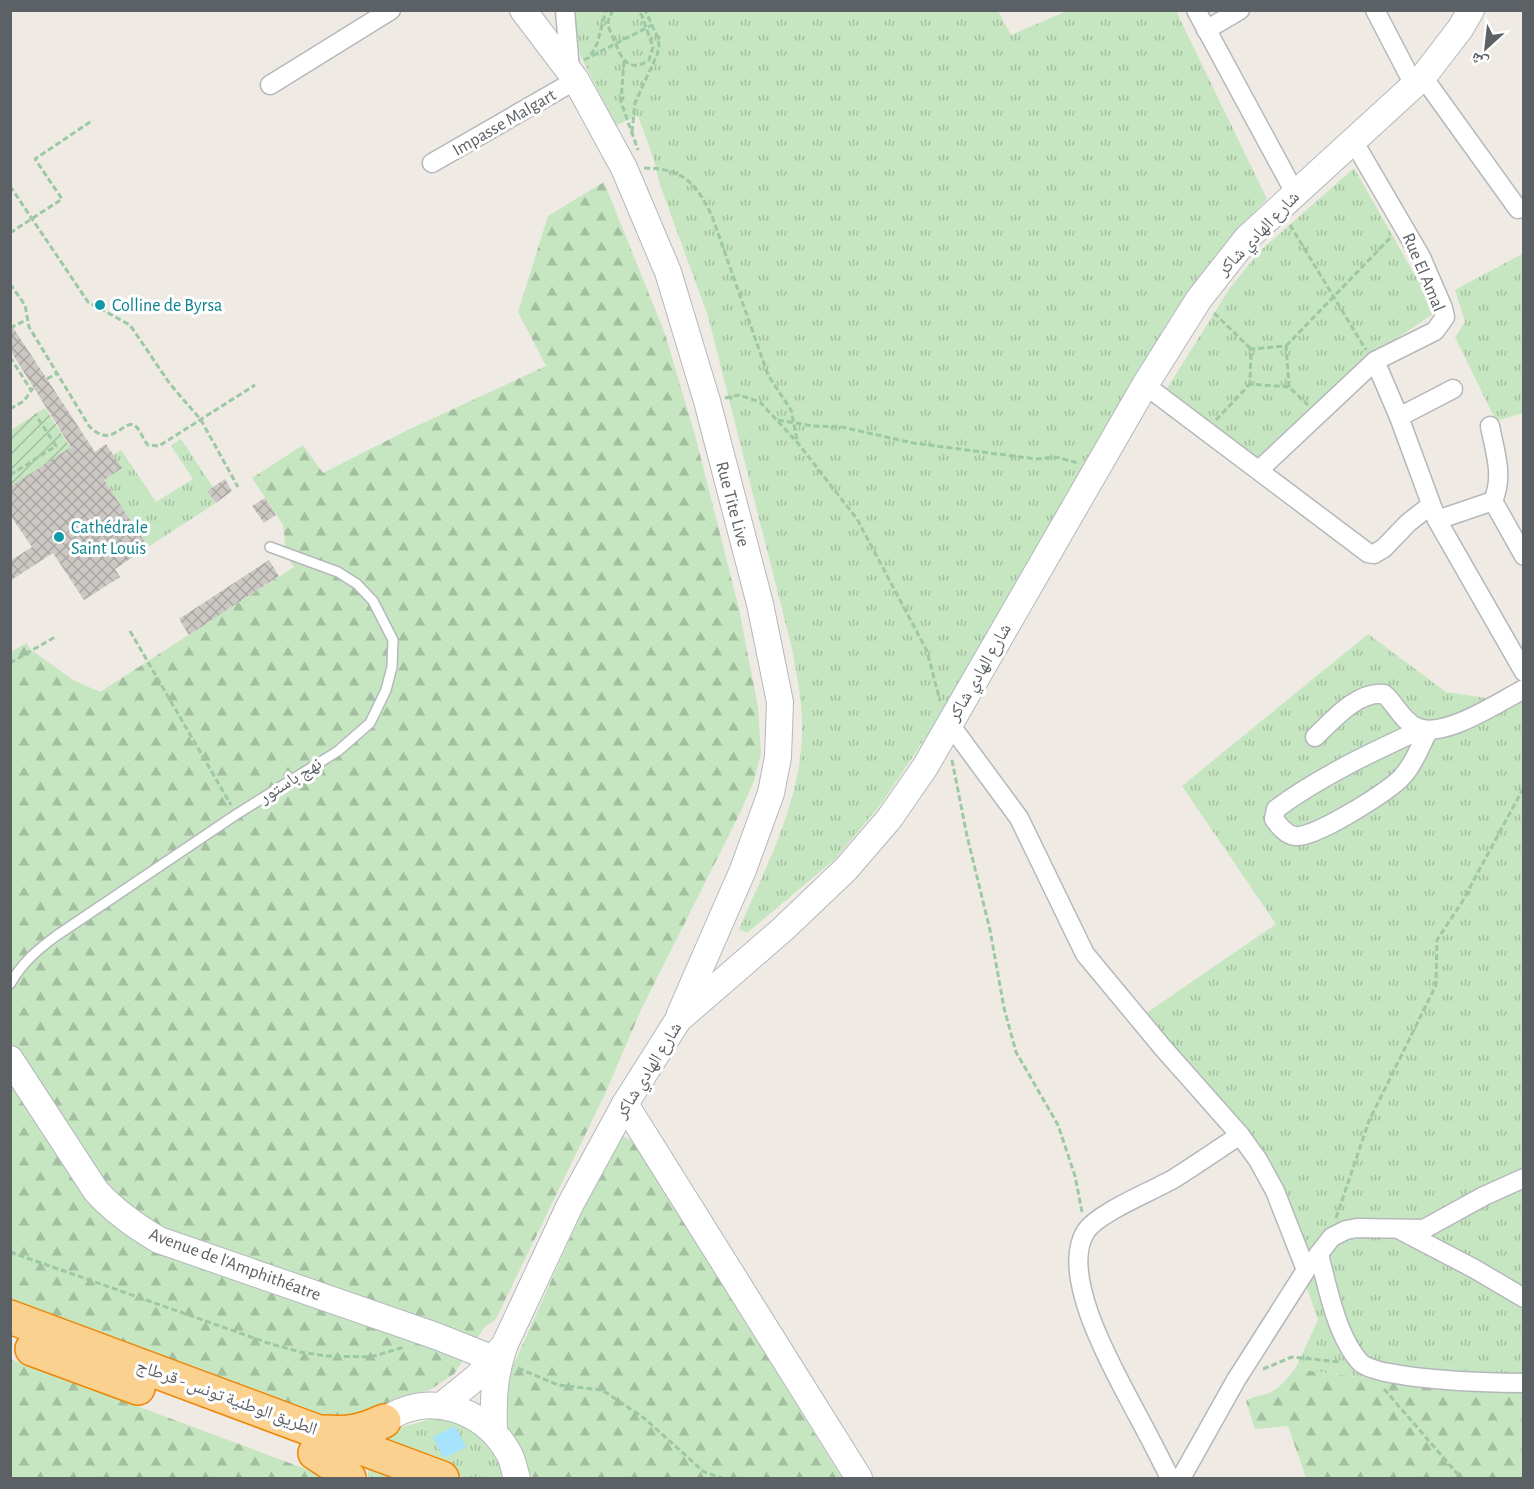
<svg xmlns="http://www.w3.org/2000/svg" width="1534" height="1489" font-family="'Alegreya Sans','Noto Naskh Arabic',sans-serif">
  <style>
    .grass { fill: url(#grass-tufts) }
    .forest { fill: url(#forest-firs) }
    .garden { fill: url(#garden-furrows) }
    .water { fill: #a5e3fe }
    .building { fill: url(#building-cross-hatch) }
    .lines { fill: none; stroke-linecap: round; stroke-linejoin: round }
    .lane-casing { stroke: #b5b8bb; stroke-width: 12 }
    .street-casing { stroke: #b5b8bb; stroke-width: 21 }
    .secondary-casing { stroke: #b3b8bc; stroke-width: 28 }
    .highway-casing { stroke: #ef8504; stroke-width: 36 }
    .path { stroke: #9cc9a3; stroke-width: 3; stroke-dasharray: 6 3; stroke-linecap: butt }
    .lane { stroke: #fff; stroke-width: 9 }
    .street { stroke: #fff; stroke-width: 18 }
    .secondary { stroke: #fff; stroke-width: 26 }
    .highway { stroke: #fbd18f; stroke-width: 33 }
    .culture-dot { fill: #0f9aa8; stroke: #fff; stroke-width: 2 }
    .labels { text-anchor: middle; stroke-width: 6; stroke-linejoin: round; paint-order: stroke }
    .street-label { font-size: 18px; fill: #5c6165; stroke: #fff }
    .culture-label { font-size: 18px; fill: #0d838f; stroke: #fff; text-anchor: start }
  </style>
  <defs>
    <pattern id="grass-tufts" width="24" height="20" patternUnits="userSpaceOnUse" patternTransform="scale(1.5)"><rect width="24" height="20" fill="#c6e6c1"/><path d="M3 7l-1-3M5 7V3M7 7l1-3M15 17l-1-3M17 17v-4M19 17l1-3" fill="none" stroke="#a4bea0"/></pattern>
    <pattern id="forest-firs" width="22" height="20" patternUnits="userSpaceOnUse" patternTransform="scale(1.5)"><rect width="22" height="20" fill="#c6e6c1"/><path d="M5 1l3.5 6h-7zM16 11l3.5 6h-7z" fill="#a4bea0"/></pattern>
    <pattern id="garden-furrows" width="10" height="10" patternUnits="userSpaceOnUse" patternTransform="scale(1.5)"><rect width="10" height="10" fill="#c6e6c1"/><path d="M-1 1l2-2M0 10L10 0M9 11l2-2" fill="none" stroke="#a4bea0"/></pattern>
    <pattern id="building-cross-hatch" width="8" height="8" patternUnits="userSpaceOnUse" patternTransform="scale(1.5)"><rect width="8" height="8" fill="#ccc8c4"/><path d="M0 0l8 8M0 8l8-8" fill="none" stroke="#a9a6a3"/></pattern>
  </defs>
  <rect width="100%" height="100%" fill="#efebe4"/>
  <!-- grass -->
  <g class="grass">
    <path d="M572,11H998L1011,35L1067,11H1176L1267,199C1231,235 1201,273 1172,315L940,716L881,804L835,859L747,933L739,929C767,864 803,798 802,725C802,701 797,677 793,653L708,316L660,185L653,157L638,116L616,125L580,55Z"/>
    <polygon points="1354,168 1436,312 1371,356 1255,463 1166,390 1230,288 1259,252"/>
    <polygon points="1522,254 1523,413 1496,421 1455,337 1465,322 1455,290"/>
    <polygon points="181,439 213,487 207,491 216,503 148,547 104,480 113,455 121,450 156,502 193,479 171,446"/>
    <polygon points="1368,634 1446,692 1493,699 1523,680 1523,1393 1460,1390 1295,1369 1318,1320 1294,1250 1265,1183 1145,1014 1276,924 1182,786"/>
    <path d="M453,1415C479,1436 493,1445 504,1478H368V1464L385,1434L402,1427L439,1417Z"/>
  </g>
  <!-- forest -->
  <g class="forest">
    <polygon points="604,182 665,334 695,435 739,609 758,707 761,754 754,781 741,811 641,1010 605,1094 496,1319 484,1328 454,1374 428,1391 402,1398 380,1409 323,1420 11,1300 10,652 27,643 30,649 73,680 100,692 294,567 286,554 283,525 252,478 303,445 323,473 412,428 546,366 518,312 548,216"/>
    <polygon points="623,1136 634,1142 842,1478 533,1478 506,1429 502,1400 509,1375 615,1138"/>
    <polygon points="10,1359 325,1476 328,1478 11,1478"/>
    <path d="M1295,1369L1460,1390L1523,1393V1478H1306L1288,1426L1255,1429L1246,1401C1254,1396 1260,1396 1269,1393C1280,1389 1288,1376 1295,1369Z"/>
  </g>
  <!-- garden -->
  <polygon class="garden" points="45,408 71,448 11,487 11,430"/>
  <!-- water -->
  <polygon class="water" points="455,1426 466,1447 444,1458 433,1437"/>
  <!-- building -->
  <g class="building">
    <polygon points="10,323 95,452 106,444 122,468 104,480 148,547 115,569 120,577 84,600 53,553 10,581 10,561 32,547 10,515 10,487 71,447 10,350"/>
    <polygon points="225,479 232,491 216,503 207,491"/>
    <polygon points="265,498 276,515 264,523 252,506"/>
    <polygon points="269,560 279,576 189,635 179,619"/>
  </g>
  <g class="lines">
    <defs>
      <path id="lane" d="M10,984C22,963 37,950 56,936L237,814L338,751L370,723L386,690L392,667L393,640L373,601L357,584L338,572L270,547"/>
      <g id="street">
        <polyline points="565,10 570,70"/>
        <polyline points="1196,10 1295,193"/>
        <polyline points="1375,10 1414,85"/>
        <polyline points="1206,30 1240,10"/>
        <polyline points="1423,77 1518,209"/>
        <polyline points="270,85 391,10"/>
        <polyline points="432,163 576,80"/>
        <polyline points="1375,361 1399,417 1437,520 1524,672"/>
        <polyline points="1145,385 1368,553 1374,554 1384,548 1408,523 1431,505"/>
        <polyline points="1399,417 1453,389"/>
        <polyline points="1259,470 1375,361 1435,331 1445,317 1443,308 1421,257 1354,142"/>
        <polyline points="1493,501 1524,556"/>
        <path d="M1437,520L1493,501C1504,475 1495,453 1490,426"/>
        <polyline points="949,723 1019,818 1085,954 1163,1048 1240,1135 1258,1160 1275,1191 1306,1270"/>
        <path d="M1422,729C1372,752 1321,776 1276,809L1274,819C1279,826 1286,835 1295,836C1314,839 1385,793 1400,779C1413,766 1420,747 1428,731"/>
        <path d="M1315,737C1333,720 1357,691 1384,694C1396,704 1401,720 1416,727C1443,740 1499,702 1524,689"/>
        <polyline points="1402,1231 1473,1268 1524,1298"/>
        <path d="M1319,1254C1327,1286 1337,1337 1360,1362C1376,1380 1495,1383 1524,1383"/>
        <path d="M1170,1478C1160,1458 1150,1438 1139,1418C1118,1377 1057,1276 1086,1231C1099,1212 1153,1191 1175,1178C1197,1164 1219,1149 1240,1135"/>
        <polyline points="1181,1478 1236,1380 1306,1270 1332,1237 1346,1230 1357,1228 1424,1229 1484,1196 1524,1178"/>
      </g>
      <g id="secondary">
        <polyline points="523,10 576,80 624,168 668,272 707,401 760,604 780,702 778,757 771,793 743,870 680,1014"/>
        <path d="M10,1059L96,1191C115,1212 135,1226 159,1240L436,1336L499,1361"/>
        <polyline points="625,1104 859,1478"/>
        <polyline points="441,1406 478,1376 501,1349"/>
        <path d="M494,1431C493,1399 494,1375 505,1344L570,1205L625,1104L678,1020L783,929L846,869L889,819L925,767L1145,385L1199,299L1247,238L1423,77L1460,29L1471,10"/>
        <path d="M371,1435C375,1430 379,1425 384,1421C427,1390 484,1408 508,1452C513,1459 514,1470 517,1478"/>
      </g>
      <g id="highway">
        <polyline points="10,1317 442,1478"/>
        <polyline points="32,1349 138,1388"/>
        <path d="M325,1432C350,1434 362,1431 384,1421"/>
        <polyline points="315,1453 341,1470 349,1478"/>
      </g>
    </defs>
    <!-- lane casing -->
    <use href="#lane" class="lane-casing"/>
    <!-- street casing -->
    <use href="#street" class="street-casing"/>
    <!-- secondary casing -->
    <use href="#secondary" class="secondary-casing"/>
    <!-- highway casing -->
    <use href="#highway" class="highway-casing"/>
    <!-- path -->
    <g class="path">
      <path d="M613,10C611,15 608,18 608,24C609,30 612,36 615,42C621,58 629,74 649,60L653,47L642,16L638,10"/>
      <polyline points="591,55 597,44 606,10"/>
      <polyline points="584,60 652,25"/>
      <polyline points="624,61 621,102 638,150"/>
      <polyline points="632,132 635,103 657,55 659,46 658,38 645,10"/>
      <path d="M644,168C683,168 696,183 712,216L768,375L791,410L797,440"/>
      <polyline points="10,186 88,302 130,325 170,384 201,420 238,487"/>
      <polyline points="1290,225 1366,350"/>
      <polyline points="10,233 62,199 35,159 93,120"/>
      <path d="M10,284L25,305L29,327L89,426C112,450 122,420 134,425C140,428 143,440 148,445L159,446L255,385"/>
      <polyline points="1214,313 1251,349"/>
      <polyline points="10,328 26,320"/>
      <polyline points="1286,346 1391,237"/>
      <polyline points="10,357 31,390"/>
      <polyline points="47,379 57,373"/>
      <polyline points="1289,387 1286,346 1251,349 1250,384 1289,387 1308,405"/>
      <polyline points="725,398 739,395 760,402 797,442 857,519 927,651 940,701"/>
      <polyline points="10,409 24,401 33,388"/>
      <polyline points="778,420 813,426 842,427 913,443 1036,459 1056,457 1078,463"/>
      <polyline points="1216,420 1250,384"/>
      <polyline points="10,475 56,446 35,414"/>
      <polyline points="130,631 231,805"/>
      <polyline points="10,663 55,637"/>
      <polyline points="952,760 967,836 990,930 1004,1008 1016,1052 1058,1125 1075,1176 1082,1212"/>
      <polyline points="1336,1218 1369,1121 1436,985 1437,940 1462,902 1524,787"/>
      <polyline points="10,1252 268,1343 300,1352 327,1356 371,1357 404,1347"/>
      <polyline points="518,1368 558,1385 602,1390 644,1418 704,1472 722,1478"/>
      <polyline points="1263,1369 1292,1357 1340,1362"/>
      <polyline points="1384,1389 1461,1478"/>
    </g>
    <!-- lane -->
    <use href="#lane" class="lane"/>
    <!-- street -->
    <use href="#street" class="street"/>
    <!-- secondary -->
    <use href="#secondary" class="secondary"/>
    <!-- highway -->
    <use href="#highway" class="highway"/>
  </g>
  <!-- markers -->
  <g class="culture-dot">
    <circle cx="100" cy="305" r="6"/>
    <circle cx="59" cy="537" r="6"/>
  </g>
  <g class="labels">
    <!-- street labels -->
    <g class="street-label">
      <text transform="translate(504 122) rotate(-30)" y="6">Impasse Malgart</text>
      <text transform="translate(1258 233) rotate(-46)" y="6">شارع الهادي شاكر</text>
      <text transform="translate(1424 272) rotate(67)" y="6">Rue El Amal</text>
      <text transform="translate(733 504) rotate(75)" y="6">Rue Tite Live</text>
      <text transform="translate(979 672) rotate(-60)" y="6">شارع الهادي شاكر</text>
      <text transform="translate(290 780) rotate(-32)" y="6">نهج باستور</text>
      <text transform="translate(648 1070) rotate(-58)" y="6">شارع الهادي شاكر</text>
      <text transform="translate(235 1264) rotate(20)" y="6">Avenue de l'Amphithéatre</text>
      <text transform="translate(227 1397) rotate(20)" y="6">الطريق الوطنية تونس - قرطاج</text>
    </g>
    <!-- culture labels -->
    <g class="culture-label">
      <text x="112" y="311">Colline de Byrsa</text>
      <text x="71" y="533">Cathédrale<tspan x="71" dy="21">Saint Louis</tspan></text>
    </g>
  </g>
  <!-- border -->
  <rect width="1534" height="1489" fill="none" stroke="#5c6165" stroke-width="24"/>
  <!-- north arrow -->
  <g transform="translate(1486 48) rotate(207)" stroke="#ffffff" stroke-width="4.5" paint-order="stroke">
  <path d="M0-4.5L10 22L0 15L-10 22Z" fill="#5c6165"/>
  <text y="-9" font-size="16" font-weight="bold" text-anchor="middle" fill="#5c6165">ش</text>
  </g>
</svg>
